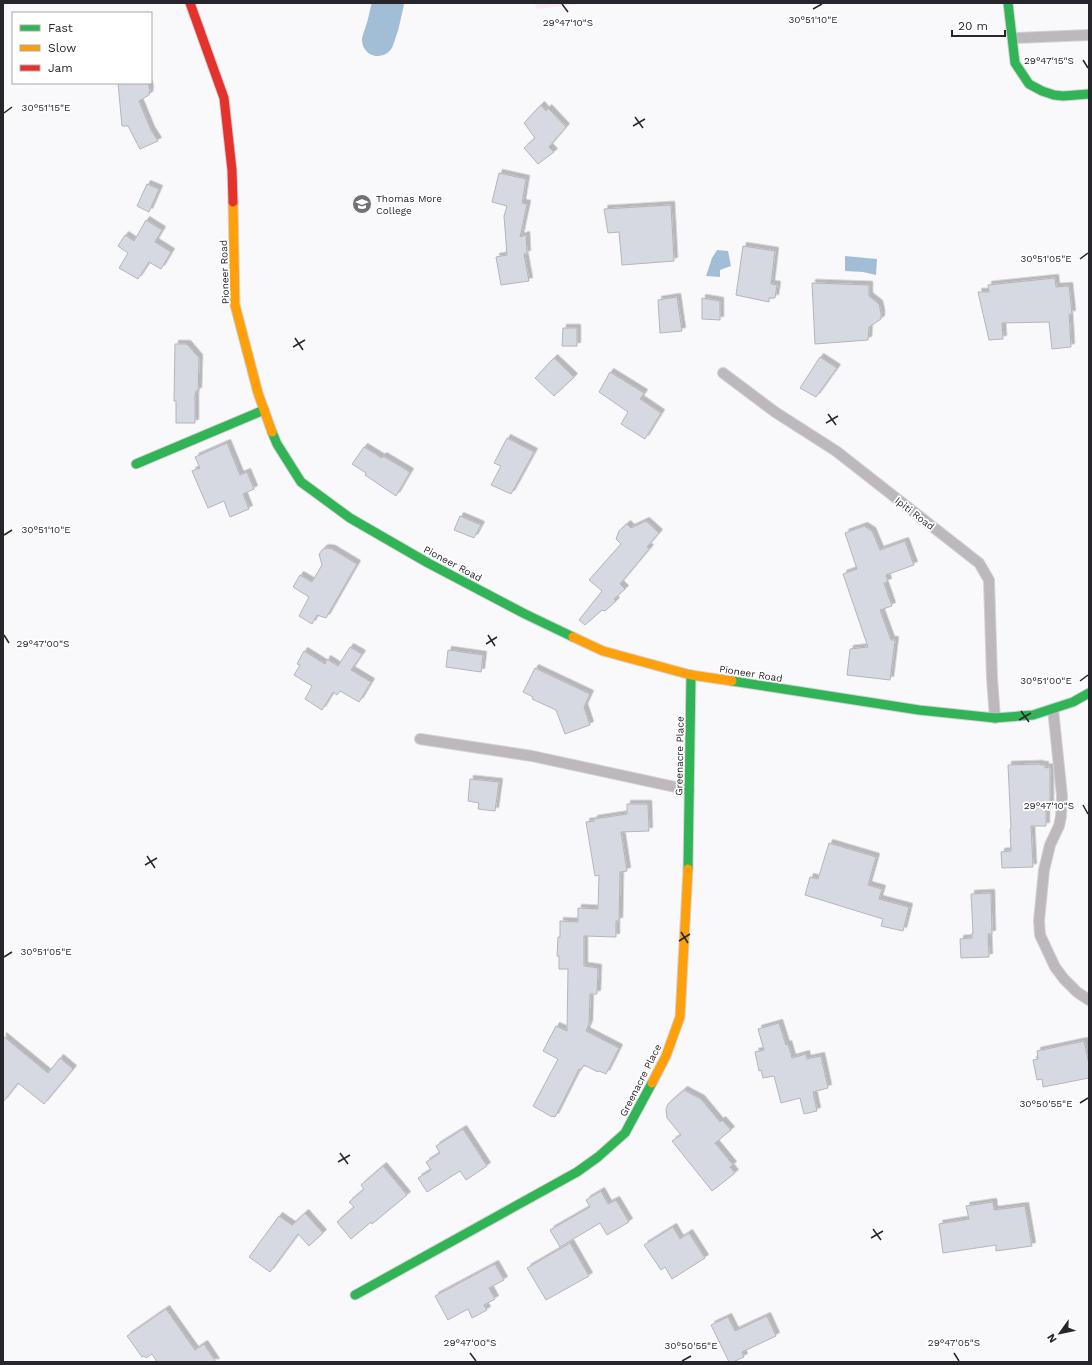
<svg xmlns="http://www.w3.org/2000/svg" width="1092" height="1365" font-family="'Work Sans',sans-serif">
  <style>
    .green { fill: #fbe8f5 }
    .water { fill: #a2bed6 }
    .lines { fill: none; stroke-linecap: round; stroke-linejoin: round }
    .river { stroke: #a2bed6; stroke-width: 32 }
    .building { fill: #d6d9e2; stroke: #b4b5ba; filter: url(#shadow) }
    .lane-casing { stroke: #d3d3d5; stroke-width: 12 }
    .fast-casing { stroke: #d3d3d5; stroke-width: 11 }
    .slow-casing { stroke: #d3d3d5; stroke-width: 11 }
    .jam-casing { stroke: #d3d3d5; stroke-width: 11 }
    .lane { stroke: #bcb8be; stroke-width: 10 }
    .fast { stroke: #30b455; stroke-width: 9 }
    .slow { stroke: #ff9f0a; stroke-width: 9 }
    .jam { stroke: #e5322d; stroke-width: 9 }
    .ticks { fill: none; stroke: #27262d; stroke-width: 1.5 }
    .labels { text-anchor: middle; stroke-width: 3.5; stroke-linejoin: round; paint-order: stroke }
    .poi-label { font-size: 10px; fill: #27262d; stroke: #fff; text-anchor: start }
    .street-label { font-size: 10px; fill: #27262d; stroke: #fff }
    .ticks-label { font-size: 10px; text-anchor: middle; fill: #27262d; stroke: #fff; stroke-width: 3.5; stroke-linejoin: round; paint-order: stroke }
  </style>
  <defs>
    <filter id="shadow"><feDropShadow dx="3.5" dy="-3.5" stdDeviation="0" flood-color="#0004"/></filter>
  </defs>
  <rect width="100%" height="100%" fill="#f9f8fb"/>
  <!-- green -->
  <polygon class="green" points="534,3 588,3 537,9"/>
  <!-- water -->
  <g class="water">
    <polygon points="717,250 728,251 731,266 720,270 720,277 706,276 712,258"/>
    <polygon points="845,256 877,259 876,275 863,272 845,271"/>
  </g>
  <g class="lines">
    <!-- river -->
    <polyline class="river" points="378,40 383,25 388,3"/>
  </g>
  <!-- building -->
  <g class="building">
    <polygon points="118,83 148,83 150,90 149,95 139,101 151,130 158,141 140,149 128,126 122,126"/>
    <polygon points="541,105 546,111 548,108 566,127 549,147 554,152 538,164 524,148 535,138 524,123"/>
    <polygon points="499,173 526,179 522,203 527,204 520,237 526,235 527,254 524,254 529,281 501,285 496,257 507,255 504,216 507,206 492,202"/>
    <polygon points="147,184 159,189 149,212 137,206"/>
    <polygon points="671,205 674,261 622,265 619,232 608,233 604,209"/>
    <polygon points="146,220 162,230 155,242 171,252 161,269 149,262 138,279 119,268 128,253 118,246 125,235 134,241"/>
    <polygon points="743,246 775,251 771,284 777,285 775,298 769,298 769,302 736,295"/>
    <polygon points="1055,278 1056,287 1069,286 1072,314 1069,314 1071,347 1052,349 1049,322 1002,323 1003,339 989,340 978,292 989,292 988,285"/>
    <polygon points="812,283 869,285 869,296 879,304 881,313 881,319 869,327 868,340 815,344"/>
    <polygon points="677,297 682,331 660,333 658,300"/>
    <polygon points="702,298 720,301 720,320 702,319"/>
    <polygon points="563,328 577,328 577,346 562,346"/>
    <polygon points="175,344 187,344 199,358 198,391 196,391 195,396 195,423 176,423 176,401 174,401"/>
    <polygon points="820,357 837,368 816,397 800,388"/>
    <polygon points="554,358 574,377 554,396 535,378"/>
    <polygon points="610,372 644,393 640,399 661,413 645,439 621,424 628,412 599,392"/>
    <polygon points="507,438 534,452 511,494 491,485 501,466 494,463"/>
    <polygon points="227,443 240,475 247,472 254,489 243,494 249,509 230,517 224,501 208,508 192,471 200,468 195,457"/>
    <polygon points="364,447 382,458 383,456 410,472 396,496 365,475 366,473 352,464"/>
    <polygon points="460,516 481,525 474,538 454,530"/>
    <polygon points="646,521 659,533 647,547 650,548 620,584 625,589 614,599 616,601 605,611 602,610 585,625 579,620 602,591 589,580 621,544 616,539 619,531 627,524 631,528"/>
    <polygon points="864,526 872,531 880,550 905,541 914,565 886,575 888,582 884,583 892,606 880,610 891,640 895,640 890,680 847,675 850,649 868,647 843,574 857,569 845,533"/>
    <polygon points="327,548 332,549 357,564 326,618 317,615 312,624 299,616 309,597 293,587 300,575 312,582 322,565 319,554 323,549"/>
    <polygon points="350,647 362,654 351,670 371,682 359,702 340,691 337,695 333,692 322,710 305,699 312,686 294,675 300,665 297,664 304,651 325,664 327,659 338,666"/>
    <polygon points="448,650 483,655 481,672 446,667"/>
    <polygon points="535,668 590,694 584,707 590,725 565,734 556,710 532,699 533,697 523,692"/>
    <polygon points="1040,764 1040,765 1045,765 1045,768 1050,767 1050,810 1046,810 1046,826 1031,826 1033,867 1002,868 1001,852 1011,851 1010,829 1011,829 1008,765"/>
    <polygon points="470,779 499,782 495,811 478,809 479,803 468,801"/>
    <polygon points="627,804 648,804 649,831 621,832 627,871 620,872 619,921 616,921 616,937 584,936 584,966 598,968 597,994 590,994 589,1024 586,1031 619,1048 606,1074 599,1071 598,1072 584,1065 581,1070 579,1069 555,1117 553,1116 552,1117 533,1106 558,1059 543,1051 556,1026 567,1031 568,969 559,969 559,956 557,956 558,937 560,937 560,921 578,922 578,908 598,909 599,875 595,876 586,822 594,821 594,819 627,814"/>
    <polygon points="829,843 876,857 868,885 882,889 879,899 909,907 903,931 881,926 883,919 805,895 810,877 818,879"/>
    <polygon points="991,893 992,934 988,934 989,957 961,958 960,939 972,938 972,933 973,933 971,894"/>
    <polygon points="779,1023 786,1045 788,1044 792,1058 806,1054 807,1059 821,1056 828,1088 813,1092 817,1111 804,1114 800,1098 781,1103 774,1076 763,1078 761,1070 759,1071 755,1052 764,1050 758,1029"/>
    <polygon points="3,1036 48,1073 60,1058 73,1069 44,1104 18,1083 3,1102"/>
    <polygon points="1084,1041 1089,1064 1089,1078 1043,1087 1042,1079 1037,1080 1033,1060 1038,1059 1037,1051"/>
    <polygon points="684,1090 701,1099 720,1122 722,1120 731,1130 715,1143 733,1165 730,1167 735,1173 712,1191 672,1141 681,1135 667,1118 666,1109 668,1104"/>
    <polygon points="463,1129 487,1166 466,1180 460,1171 427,1192 418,1178 431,1170 426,1162 440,1153 436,1146"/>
    <polygon points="383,1166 407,1195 372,1224 371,1222 351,1239 337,1222 354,1207 349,1202 364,1189 361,1185"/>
    <polygon points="601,1191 608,1204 616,1200 629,1222 607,1235 600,1223 560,1247 550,1230 590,1207 586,1200"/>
    <polygon points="993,1202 994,1210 1025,1206 1032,1246 996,1251 996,1245 943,1253 939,1224 969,1219 966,1206"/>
    <polygon points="305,1213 323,1233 309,1246 298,1234 270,1272 249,1257 279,1216 292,1225"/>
    <polygon points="673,1227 680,1239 689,1233 705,1258 672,1279 665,1267 661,1270 644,1245"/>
    <polygon points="570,1243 589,1276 546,1300 527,1268"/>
    <polygon points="495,1264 504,1280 489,1288 495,1299 484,1305 487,1310 472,1318 468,1309 448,1320 435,1296"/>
    <polygon points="166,1309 195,1350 204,1344 216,1362 157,1362 152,1354 146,1358 144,1356 142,1357 127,1336"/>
    <polygon points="767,1316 776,1336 742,1352 744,1357 733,1362 729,1362 711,1325 728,1317 735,1331"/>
  </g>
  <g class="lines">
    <defs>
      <g id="lane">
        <polyline points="1013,38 1089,35"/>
        <polyline points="723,373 775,412 836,451 979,563 989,580 992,678 995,718"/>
        <polyline points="1053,709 1062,796 1061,816 1059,826 1050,845 1044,870 1039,921 1040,935 1055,967 1064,979 1077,992 1089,1000"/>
        <polyline points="420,739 532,756 689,790"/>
      </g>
      <g id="fast">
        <polyline points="1008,3 1015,63 1029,84 1042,91 1054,95 1063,96 1089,94"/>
        <polyline points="272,432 277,444 301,482 350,518 428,563 525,614 573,637"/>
        <polyline points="136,464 264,410"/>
        <polyline points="732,681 919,710 995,718 1033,715 1073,702 1089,693"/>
        <polyline points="688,869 691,675"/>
        <polyline points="355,1295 577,1172 598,1157 625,1133 652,1083"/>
      </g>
      <g id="slow">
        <polyline points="233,202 235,305 258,393 272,432"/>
        <polyline points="573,637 603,651 691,675 732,681"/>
        <polyline points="652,1083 666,1056 680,1017 688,869"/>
      </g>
      <polyline id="jam" points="190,3 224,98 232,170 233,202"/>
    </defs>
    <!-- lane casing -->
    <use href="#lane" class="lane-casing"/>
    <!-- fast casing -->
    <use href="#fast" class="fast-casing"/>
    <!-- slow casing -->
    <use href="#slow" class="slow-casing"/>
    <!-- jam casing -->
    <use href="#jam" class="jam-casing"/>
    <!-- lane -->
    <use href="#lane" class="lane"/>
    <!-- fast -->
    <use href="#fast" class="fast"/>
    <!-- slow -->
    <use href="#slow" class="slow"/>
    <!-- jam -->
    <use href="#jam" class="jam"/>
  </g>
  <!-- ticks -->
  <path class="ticks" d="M562,4L568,12M813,9L822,4M1083,60L1088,68M4,113L12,107M635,117L643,128M633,126L645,119M1080,259L1088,253M295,338L303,350M293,347L305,340M828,414L836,425M826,423L838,416M4,535L12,530M4,635L9,643M488,635L495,646M486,644L497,637M1080,681L1088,675M1021,711L1029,722M1019,720L1031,713M1083,805L1088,814M147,856L155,868M145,865L157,858M681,932L688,943M679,941L690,934M4,957L12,952M1080,1103L1088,1098M340,1153L348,1164M338,1162L350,1155M873,1229L881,1240M871,1238L883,1231M470,1353L476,1361M954,1353L959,1361M682,1361L691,1356"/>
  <!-- icons -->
  <defs>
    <symbol id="school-disc" viewBox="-11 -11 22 22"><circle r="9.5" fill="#707075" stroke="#fff"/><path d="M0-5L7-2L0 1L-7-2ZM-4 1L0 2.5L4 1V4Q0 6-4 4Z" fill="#fff"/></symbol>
  </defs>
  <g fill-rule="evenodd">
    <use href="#school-disc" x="351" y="193" width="22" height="22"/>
  </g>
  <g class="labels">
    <!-- poi labels -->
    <g class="poi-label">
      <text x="376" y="202">Thomas More<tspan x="376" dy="12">College</tspan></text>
    </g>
    <!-- street labels -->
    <g class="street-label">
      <text transform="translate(224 272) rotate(-92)" y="4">Pioneer Road</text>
      <text transform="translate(915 513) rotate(38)" y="4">Ipiti Road</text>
      <text transform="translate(453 563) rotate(28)" y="4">Pioneer Road</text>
      <text transform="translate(751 673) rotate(9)" y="4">Pioneer Road</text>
      <text transform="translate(679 756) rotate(-89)" y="4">Greenacre Place</text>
      <text transform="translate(640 1080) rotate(-63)" y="4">Greenacre Place</text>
    </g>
  </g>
  <g class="ticks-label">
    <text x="813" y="23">30°51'10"E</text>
    <text x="568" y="26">29°47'10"S</text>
    <text x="1049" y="64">29°47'15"S</text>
    <text x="46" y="111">30°51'15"E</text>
    <text x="1046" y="262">30°51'05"E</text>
    <text x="46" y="533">30°51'10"E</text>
    <text x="43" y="647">29°47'00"S</text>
    <text x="1046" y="684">30°51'00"E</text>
    <text x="1049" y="809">29°47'10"S</text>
    <text x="46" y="955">30°51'05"E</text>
    <text x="1046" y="1107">30°50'55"E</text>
    <text x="470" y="1346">29°47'00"S</text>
    <text x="954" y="1346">29°47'05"S</text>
    <text x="691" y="1349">30°50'55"E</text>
  </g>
  <!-- border -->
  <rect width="1092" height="1365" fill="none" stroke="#27262d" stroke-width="8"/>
  <!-- legend -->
  <rect x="12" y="12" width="140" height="72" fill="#ffffff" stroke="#a9a8ab"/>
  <rect x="20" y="25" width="20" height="6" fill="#30b455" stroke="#a9a8ab"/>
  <text x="48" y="32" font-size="12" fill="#27262d">Fast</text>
  <rect x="20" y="45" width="20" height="6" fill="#ff9f0a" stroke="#a9a8ab"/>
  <text x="48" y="52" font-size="12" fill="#27262d">Slow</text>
  <rect x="20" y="65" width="20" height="6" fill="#e5322d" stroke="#a9a8ab"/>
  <text x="48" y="72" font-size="12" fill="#27262d">Jam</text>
  <!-- north arrow -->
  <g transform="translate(1060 1333) rotate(237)" stroke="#ffffff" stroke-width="3" paint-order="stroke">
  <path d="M0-3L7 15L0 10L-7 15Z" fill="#27262d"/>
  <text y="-6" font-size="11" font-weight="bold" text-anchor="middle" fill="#27262d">N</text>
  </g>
  <!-- scale -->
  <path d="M952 30v6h53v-6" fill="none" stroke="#27262d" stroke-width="2"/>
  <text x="958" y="30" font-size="12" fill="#27262d" stroke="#ffffff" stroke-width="3" paint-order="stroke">20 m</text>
</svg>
